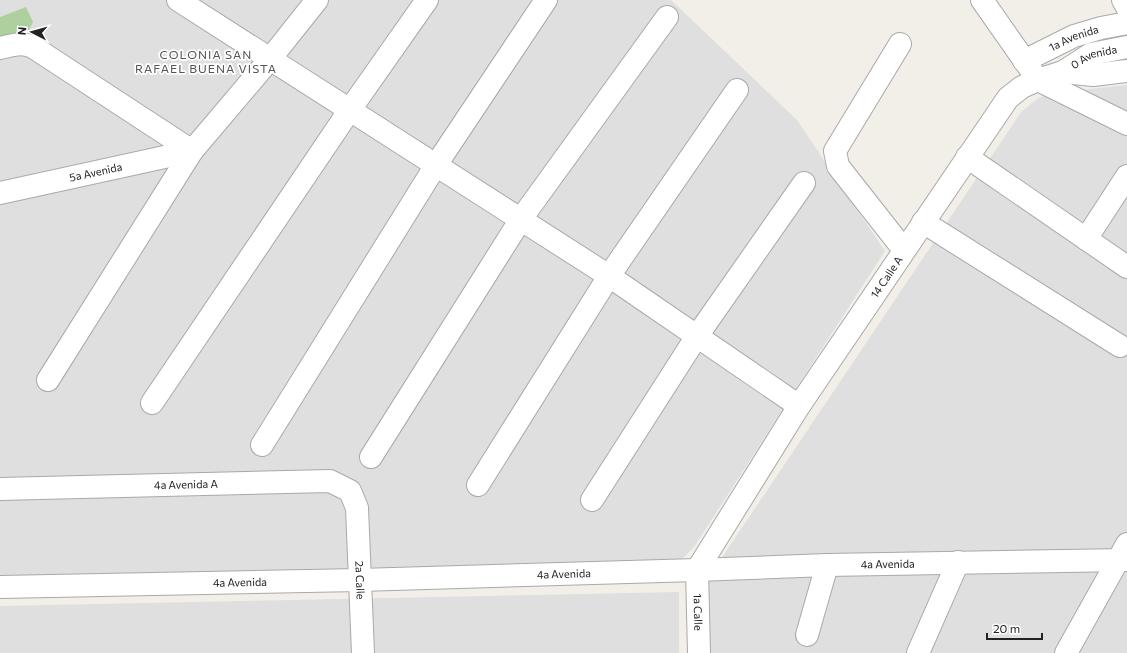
<svg xmlns="http://www.w3.org/2000/svg" width="1127" height="653" font-family="Commissioner,sans-serif">
  <style>
    .residential { fill: #e0dfdf }
    .forest { fill: #add19e }
    .lines { fill: none; stroke-linecap: round; stroke-linejoin: round }
    .minor-casing { stroke: #a9a9a9; stroke-width: 24 }
    .minor { stroke: #fff; stroke-width: 22 }
    .labels { text-anchor: middle; stroke-width: 3.5; stroke-linejoin: round; paint-order: stroke }
    .street-label { font-size: 11px; fill: #222; stroke: #fff }
    .neighbourhood-label { font-size: 12px; letter-spacing: 1px; fill: #555; stroke: #fff }
  </style>
  <rect width="100%" height="100%" fill="#f2efe9"/>
  <!-- residential -->
  <g class="residential">
    <polygon points="0,0 671,0 797,120 885,251 694,547 678,563 0,576"/>
    <polygon points="1127,85 1127,653 710,653 708,582 725,553 1021,112 1038,98 1053,93"/>
    <polygon points="679,592 679,653 0,653 0,606"/>
  </g>
  <!-- forest -->
  <polygon class="forest" points="26,7 33,22 26,36 0,48 0,17"/>
  <g class="lines">
    <defs>
      <g id="minor">
        <polyline points="178,0 609,276 799,406"/>
        <polyline points="982,0 1038,80 1127,124"/>
        <polyline points="1123,0 1127,7"/>
        <polyline points="900,44 835,151 838,166 904,250"/>
        <path d="M0,48C12,45 22,42 33,47L192,151"/>
        <path id="s1" d="M1024,61L1074,36L1101,28L1127,23"/>
        <polyline points="1063,72 1093,75 1127,71"/>
        <polyline points="967,157 1127,267"/>
        <path id="s2" d="M0,193L192,151"/>
        <polyline points="923,222 1120,346"/>
        <polyline points="1086,239 1127,176"/>
        <polyline points="48,380 192,151 270,59 317,0"/>
        <polyline points="152,403 349,111 427,0"/>
        <polyline points="262,445 436,165 546,0"/>
        <polyline points="371,457 521,219 667,17"/>
        <polyline points="478,485 609,276 737,90"/>
        <path id="s3" d="M0,489L330,481L350,491L357,508L363,653"/>
        <polyline points="592,500 697,336 804,183"/>
        <path id="s4" d="M697,570L799,406L1008,98L1022,87L1038,80L1063,72L1091,54L1127,47"/>
        <path id="s5" d="M697,570L699,653"/>
        <path id="s6" d="M0,587L360,580L697,570L827,565L1127,560"/>
        <polyline points="807,635 827,565"/>
        <polyline points="918,653 958,562"/>
        <polyline points="1066,653 1127,544"/>
      </g>
    </defs>
    <!-- minor casing -->
    <use href="#minor" class="minor-casing"/>
    <!-- minor -->
    <use href="#minor" class="minor"/>
  </g>
  <g class="labels">
    <!-- street labels -->
    <g class="street-label">
      <text dy="4" stroke="none"><textPath href="#s1" startOffset="55">1a Avenida</textPath></text>
      <text dy="4" stroke="none"><textPath href="#s4" startOffset="662">0 Avenida</textPath></text>
      <text dy="4" stroke="none"><textPath href="#s2" startOffset="98">5a Avenida</textPath></text>
      <text dy="4" stroke="none"><textPath href="#s4" startOffset="349">14 Calle A</textPath></text>
      <text dy="4" stroke="none"><textPath href="#s3" startOffset="186">4a Avenida A</textPath></text>
      <text dy="4" stroke="none"><textPath href="#s6" startOffset="888">4a Avenida</textPath></text>
      <text dy="4" stroke="none"><textPath href="#s6" startOffset="564">4a Avenida</textPath></text>
      <text dy="4" stroke="none"><textPath href="#s3" startOffset="443">2a Calle</textPath></text>
      <text dy="4" stroke="none"><textPath href="#s6" startOffset="240">4a Avenida</textPath></text>
      <text dy="4" stroke="none"><textPath href="#s5" startOffset="42">1a Calle</textPath></text>
    </g>
    <!-- neighbourhood labels -->
    <g class="neighbourhood-label">
      <text x="206" y="59">COLONIA SAN<tspan x="206" dy="14">RAFAEL BUENA VISTA</tspan></text>
    </g>
  </g>
  <!-- north arrow -->
  <g transform="translate(32 32) rotate(276)" stroke="#ffffff" stroke-width="3" paint-order="stroke">
  <path d="M0-3L7 15L0 10L-7 15Z" fill="#222222"/>
  <text y="-6" font-size="11" font-weight="bold" text-anchor="middle" fill="#222222">N</text>
  </g>
  <!-- scale -->
  <path d="M987 633v6h55v-6" fill="none" stroke="#222222" stroke-width="2"/>
  <text x="993" y="633" font-size="12" fill="#222222" stroke="#ffffff" stroke-width="3" paint-order="stroke">20 m</text>
</svg>
